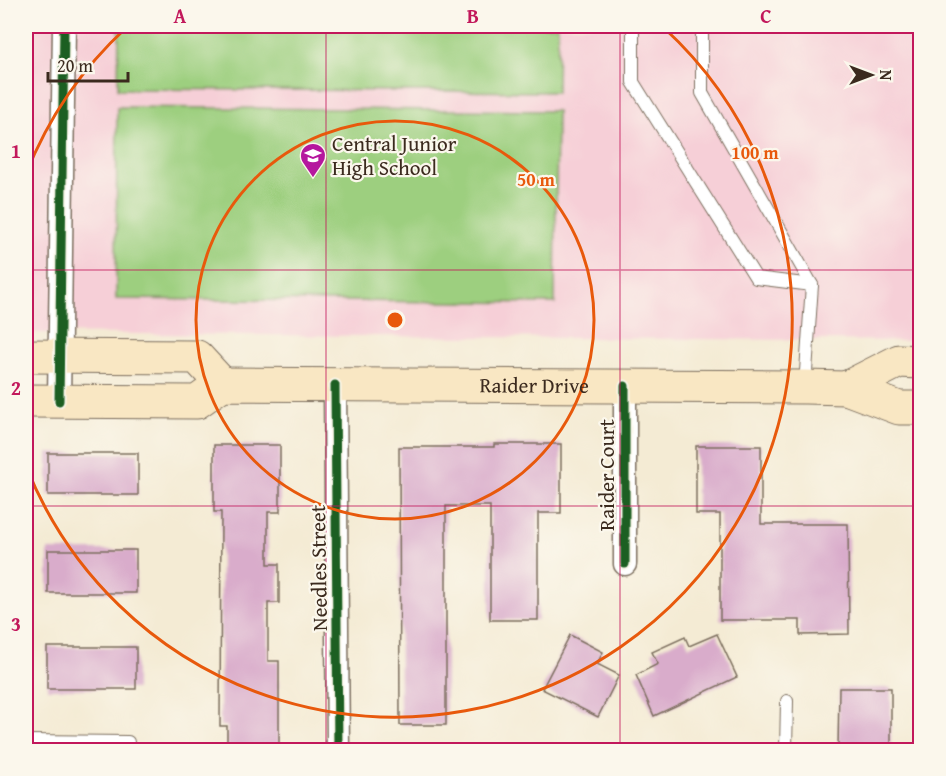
<svg xmlns="http://www.w3.org/2000/svg" width="946" height="776" font-family="'Gentium Book Plus',serif">
  <style>
    .built { fill: #f6cfd7 }
    .green { fill: #9dcf7f; stroke: #6c7c4e; stroke-width: 1.5 }
    .building { fill: #d9accb }
    .lines { fill: none; stroke-linecap: round; stroke-linejoin: round }
    .service-casing { stroke: #7c6e5e; stroke-width: 14 }
    .minor-casing { stroke: #7c6e5e; stroke-width: 25 }
    .secondary-casing { stroke: #7c6e5e; stroke-width: 35 }
    .service { stroke: #fff; stroke-width: 12 }
    .minor { stroke: #fff; stroke-width: 22 }
    .secondary { stroke: #f9e7c3; stroke-width: 33 }
    .cycleway-casing { stroke: #fbf7ec; stroke-width: 13 }
    .cycleway { stroke: #1b5e20; stroke-width: 9 }
    .grid { fill: none; stroke: #c2185b; stroke-width: 1.5; stroke-opacity: 0.55 }
    .ring { fill: none; stroke: #e8590c; stroke-width: 3 }
    .labels { text-anchor: middle; stroke-width: 4.5; stroke-linejoin: round; paint-order: stroke }
    .poi-label { font-size: 21px; fill: #3b2a1e; stroke: #fbf7ec; text-anchor: start }
    .street-label { font-size: 21px; fill: #3b2a1e; stroke: #fbf7ec }
    .centre { fill: #e8590c; stroke: #fbf7ec; stroke-width: 3 }
    .ring-label { font-size: 18px; text-anchor: middle; font-weight: bold; fill: #e8590c; stroke: #fbf7ec; stroke-width: 4.5; stroke-linejoin: round; paint-order: stroke }
    .neatline { fill: none; stroke: #c2185b; stroke-width: 2 }
    .grid-label { font-size: 20px; text-anchor: middle; font-weight: bold; fill: #c2185b }
  </style>
  <rect width="100%" height="100%" fill="#fbf7ec"/>
  <filter id="ink" filterUnits="userSpaceOnUse"><feTurbulence type="fractalNoise" baseFrequency=".0167" numOctaves="2"/><feDisplacementMap in="SourceGraphic" scale="12" xChannelSelector="R" yChannelSelector="G"/><feConvolveMatrix kernelMatrix="1 2 1 2 8 2 1 2 1" color-interpolation-filters="sRGB"/></filter>
  <filter id="wash" filterUnits="userSpaceOnUse"><feTurbulence type="fractalNoise" baseFrequency=".008" numOctaves="4" result="noise"/><feDisplacementMap in="SourceGraphic" scale="24" xChannelSelector="R" yChannelSelector="G"/><feGaussianBlur stdDeviation="1.35" result="paint"/><feColorMatrix in="noise" values="0 0 0 0 0 0 0 0 0 0 0 0 0 0 0 0 0 1.4 0 .05"/><feComposite in="paint" operator="in"/></filter>
  <g filter="url(#wash)">
    <rect width="100%" height="100%" fill="#f4ebd4"/>
    <!-- built -->
    <polygon class="built" points="32,26 920,26 920,341 31,333"/>
    <!-- green -->
    <g class="green">
      <polygon points="119,26 558,26 557,92 118,89"/>
      <polygon points="117,107 557,111 555,303 116,299"/>
    </g>
    <g id="blocks">
      <!-- building -->
      <g class="building">
        <polygon points="494,444 561,444 561,513 538,513 538,620 490,620 490,506 446,506 446,725 400,725 399,447 494,447"/>
        <polygon points="214,445 280,445 280,512 268,512 268,564 279,564 279,603 268,603 268,661 279,661 279,750 227,750 227,726 220,726 221,512 214,512"/>
        <polygon points="696,446 761,446 761,524 848,524 849,634 800,635 800,620 720,620 720,514 696,514"/>
        <rect x="48" y="453" width="90" height="42"/>
        <rect x="48" y="550" width="88" height="43"/>
        <polygon points="717,634 737,677 654,716 636,675 658,664 652,652 685,637 689,646"/>
        <polygon points="570,635 603,652 597,664 619,675 598,717 542,689"/>
        <rect x="47" y="647" width="89" height="42"/>
        <polygon points="839,688 891,688 891,750 838,750"/>
      </g>
    </g>
  </g>
  <g filter="url(#ink)">
    <use href="#blocks" fill-opacity="0" stroke="#7c6e5e" stroke-width="1.5"/>
    <g class="lines">
      <defs>
        <g id="service">
          <polyline points="633,26 633,82 756,278 812,285"/>
          <polyline points="702,26 702,93 812,285 805,386"/>
          <polyline points="26,741 128,742"/>
          <polyline points="786,750 787,701"/>
        </g>
        <g id="minor">
          <polyline points="335,385 338,750"/>
          <polyline points="625,386 625,564"/>
          <polyline points="59,401 64,26"/>
        </g>
        <g id="secondary">
          <polyline points="26,356 197,357 222,384"/>
          <polyline points="846,388 899,361 920,362"/>
          <path id="s1" d="M26,401L197,402L222,384L805,387L846,388L899,408H920"/>
        </g>
      </defs>
      <!-- service casing -->
      <use href="#service" class="service-casing"/>
      <!-- minor casing -->
      <use href="#minor" class="minor-casing"/>
      <!-- secondary casing -->
      <use href="#secondary" class="secondary-casing"/>
      <!-- service -->
      <use href="#service" class="service"/>
      <!-- minor -->
      <use href="#minor" class="minor"/>
      <!-- secondary -->
      <use href="#secondary" class="secondary"/>
      <defs>
        <g id="cycleway">
          <polyline points="335,385 338,750"/>
          <polyline points="625,386 625,564"/>
          <polyline points="59,401 64,26"/>
        </g>
      </defs>
      <!-- cycleway casing -->
      <use href="#cycleway" class="cycleway-casing"/>
      <!-- cycleway -->
      <use href="#cycleway" class="cycleway"/>
    </g>
  </g>
  <!-- grid -->
  <path class="grid" d="M326,26V750M620,26V750M26,270H920M26,506H920"/>
  <!-- distance rings -->
  <g class="ring">
    <circle cx="395" cy="320" r="199"/>
    <path d="M26 174A397 397 0 0 1 127 27M663 27A397 397 0 1 1 26 466"/>
  </g>
  <!-- icons -->
  <defs>
    <symbol id="school-pin" viewBox="-11 -11 22 30"><path d="M0 17L-7.5 6A9.5 9.5 0 1 1 7.5 6Z" fill="#b5179e" stroke="#fbf7ec"/><path d="M0-5L7-2L0 1L-7-2ZM-4 1L0 2.5L4 1V4Q0 6-4 4Z" fill="#fff"/></symbol>
  </defs>
  <g fill-rule="evenodd">
    <use href="#school-pin" x="298" y="141" width="30" height="40"/>
  </g>
  <g class="labels">
    <!-- poi labels -->
    <g class="poi-label">
      <text x="332" y="151">Central Junior<tspan x="332" dy="24">High School</tspan></text>
    </g>
    <!-- street labels -->
    <g class="street-label">
      <text dy="7" stroke="none"><textPath href="#s1" startOffset="514">Raider Drive</textPath></text>
      <text transform="translate(607 475) rotate(-90)" y="7">Raider Court</text>
      <text transform="translate(319 568) rotate(-91)" y="7">Needles Street</text>
    </g>
  </g>
  <circle cx="395" cy="320" r="9" class="centre"/>
  <g class="ring-label">
    <text x="755" y="159">100 m</text>
    <text x="536" y="186">50 m</text>
  </g>
  <!-- margin -->
  <rect width="946" height="776" fill="none" stroke="#fbf7ec" stroke-width="66"/>
  <!-- north arrow -->
  <g transform="translate(871 75) rotate(90)" stroke="#fbf7ec" stroke-width="4.5" paint-order="stroke">
  <path d="M0-4.5L10 22L0 15L-10 22Z" fill="#3b2a1e"/>
  <text y="-9" font-size="16" font-weight="bold" text-anchor="middle" fill="#3b2a1e">N</text>
  </g>
  <!-- scale -->
  <path d="M48 72v9h80v-9" fill="none" stroke="#3b2a1e" stroke-width="3"/>
  <text x="57" y="72" font-size="18" fill="#3b2a1e" stroke="#fbf7ec" stroke-width="4.5" paint-order="stroke">20 m</text>
  <rect x="33" y="33" width="880" height="710" class="neatline"/>
  <g class="grid-label">
    <text x="180" y="23">A</text>
    <text x="473" y="23">B</text>
    <text x="766" y="23">C</text>
    <text x="16" y="158">1</text>
    <text x="16" y="395">2</text>
    <text x="16" y="631">3</text>
  </g>
</svg>
